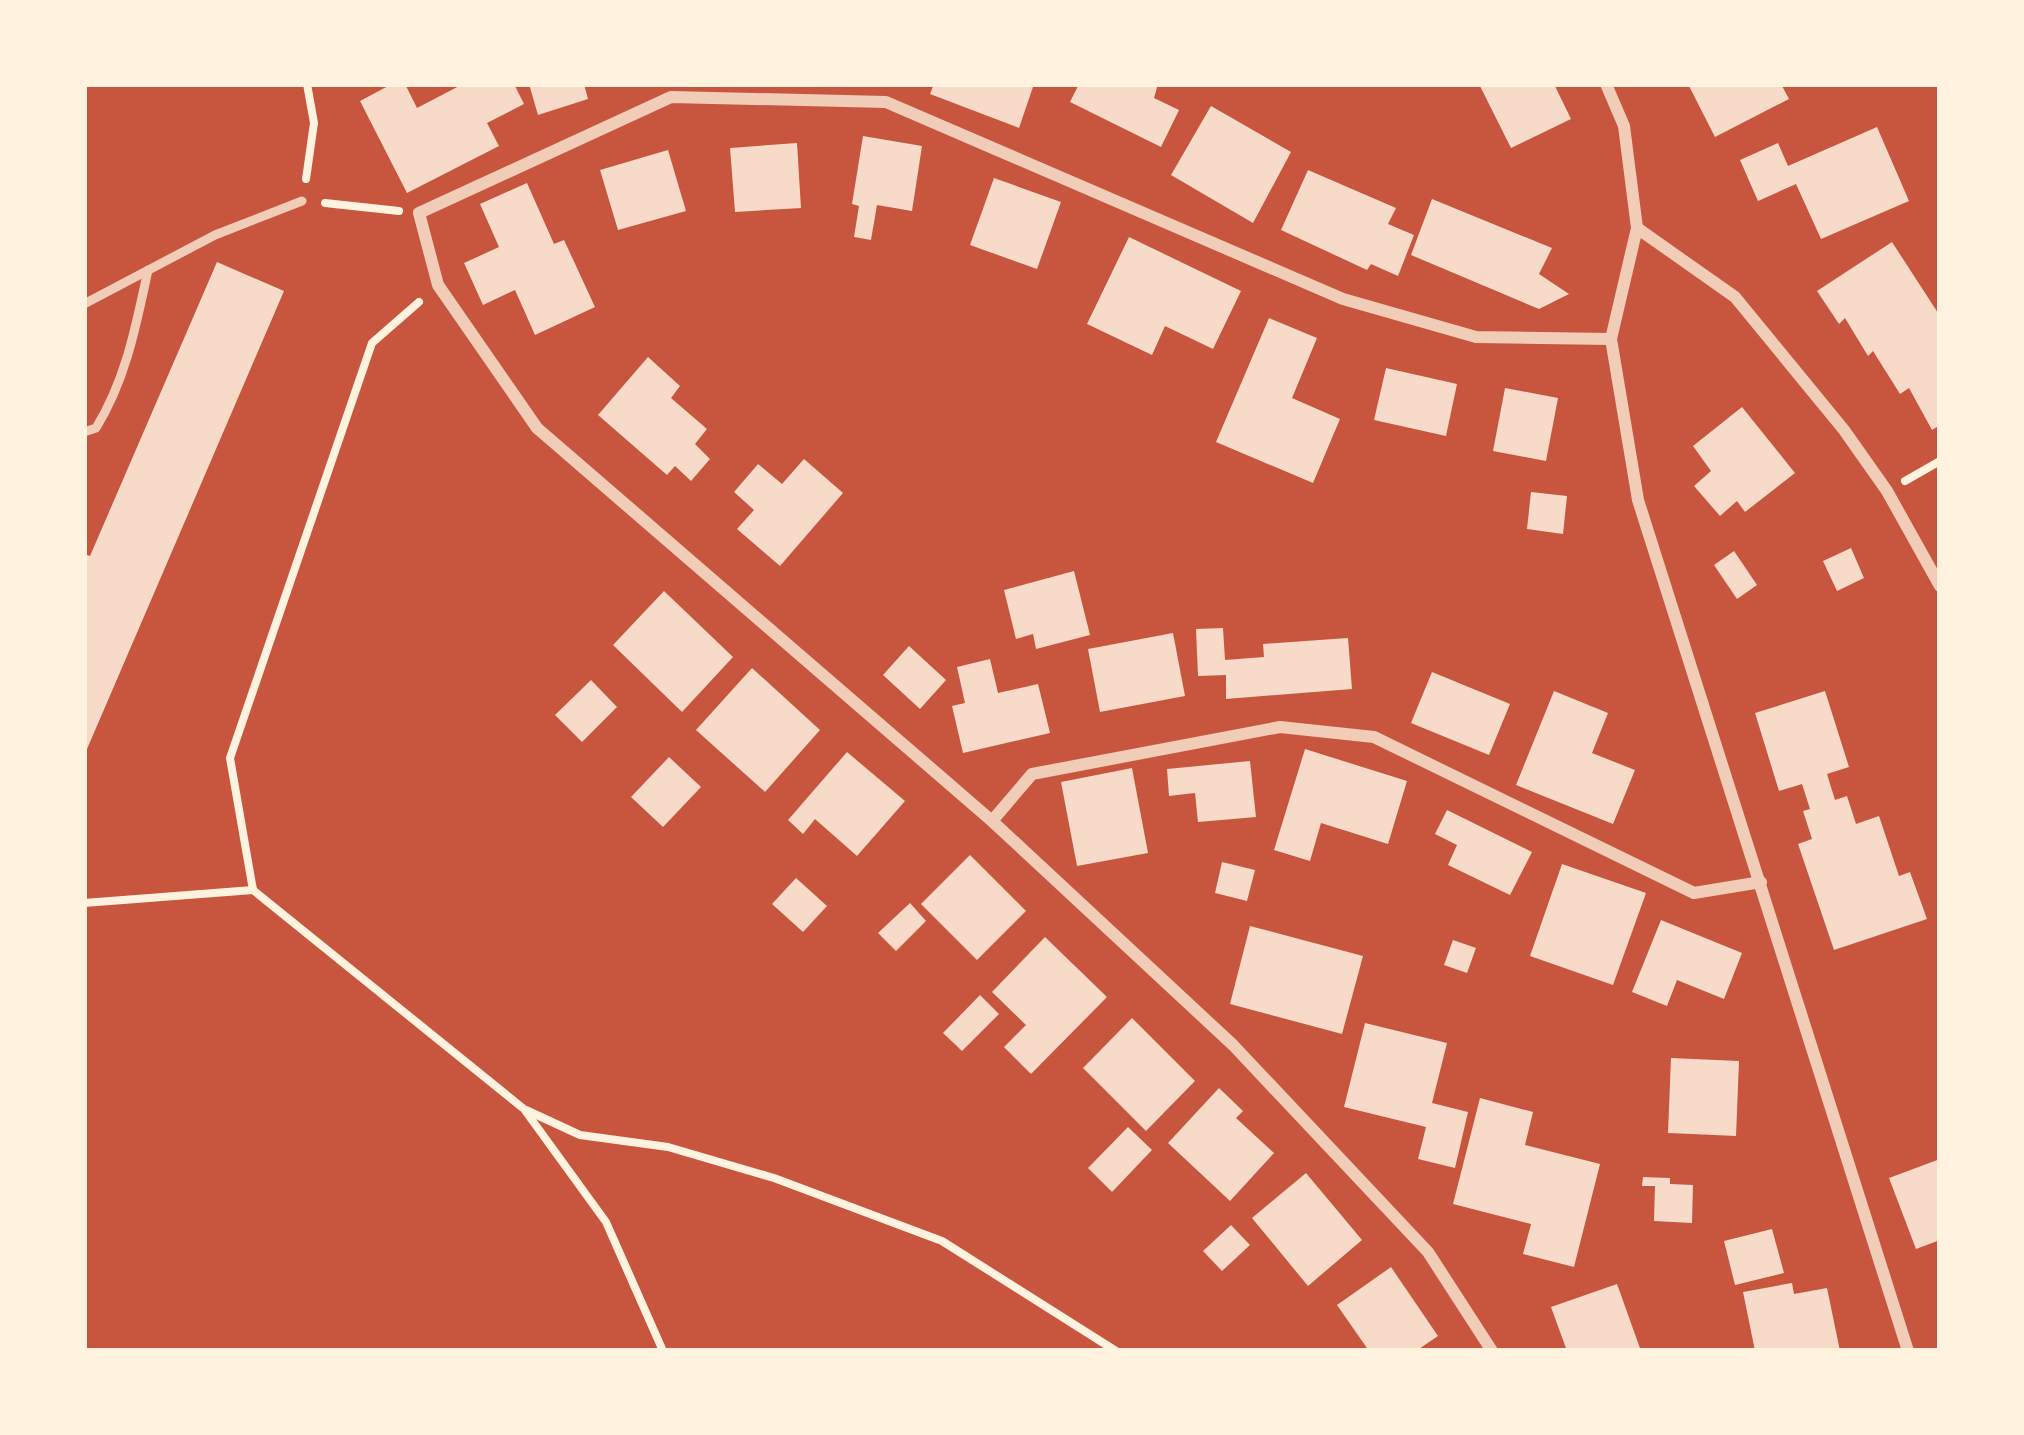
<svg xmlns="http://www.w3.org/2000/svg" width="2024" height="1435" font-family="'Noto Sans',sans-serif">
  <style>
    .building { fill: #f7dbc8 }
    .lines { fill: none; stroke-linecap: round; stroke-linejoin: round }
    .path { stroke: #fff3e0; stroke-width: 8 }
    .service { stroke: #f1ccb7; stroke-width: 9 }
    .minor { stroke: #f1ccb7; stroke-width: 12 }
  </style>
  <rect width="100%" height="100%" fill="#c8553d"/>
  <!-- building -->
  <g class="building">
    <polygon points="392,84 405,84 417,108 463,84 514,84 524,104 487,123 499,146 407,193 360,101"/>
    <polygon points="529,84 584,84 588,99 538,115"/>
    <polygon points="934,84 1034,84 1019,128 930,94"/>
    <polygon points="1079,84 1158,84 1154,98 1179,110 1161,147 1070,102"/>
    <polygon points="1479,84 1554,84 1571,119 1511,148"/>
    <polygon points="1688,84 1781,84 1789,99 1715,137"/>
    <polygon points="1211,106 1291,152 1253,223 1171,175"/>
    <polygon points="1877,127 1909,201 1821,239 1796,184 1758,201 1740,160 1778,143 1788,166"/>
    <polygon points="863,136 922,146 912,211 877,205 871,240 854,237 859,206 852,204"/>
    <polygon points="797,143 801,208 735,212 730,148"/>
    <polygon points="668,150 686,211 618,230 600,170"/>
    <polygon points="1308,170 1396,208 1388,224 1414,235 1398,276 1371,264 1367,270 1281,230"/>
    <polygon points="994,178 1061,202 1037,269 970,245"/>
    <polygon points="527,183 554,244 564,240 595,307 535,335 515,290 483,305 464,263 499,247 480,204"/>
    <polygon points="1432,199 1552,248 1539,274 1569,294 1539,309 1411,255"/>
    <polygon points="1129,237 1241,291 1213,349 1165,326 1152,355 1087,324"/>
    <polygon points="1892,242 1940,316 1940,425 1932,430 1909,388 1900,394 1873,351 1868,356 1845,318 1839,324 1817,291"/>
    <polygon points="217,262 284,291 84,756 84,554 90,556"/>
    <polygon points="1269,318 1317,338 1292,398 1340,419 1313,483 1216,442"/>
    <polygon points="648,357 680,386 671,398 707,429 695,444 710,459 691,481 675,466 667,475 598,415"/>
    <polygon points="1386,368 1457,384 1446,436 1374,420"/>
    <polygon points="1505,388 1558,398 1546,461 1493,451"/>
    <polygon points="1742,407 1795,473 1745,512 1737,501 1720,516 1694,486 1711,471 1693,446"/>
    <polygon points="804,459 843,493 780,566 737,529 754,510 734,492 758,464 782,484"/>
    <polygon points="1531,492 1567,496 1563,534 1527,529"/>
    <polygon points="1851,548 1864,578 1837,591 1823,561"/>
    <polygon points="1734,551 1757,585 1737,599 1714,565"/>
    <polygon points="1074,571 1090,635 1036,649 1033,634 1016,639 1004,590"/>
    <polygon points="664,591 733,657 682,712 613,645"/>
    <polygon points="1223,628 1225,660 1264,657 1263,644 1348,638 1352,689 1226,699 1226,675 1198,676 1196,629"/>
    <polygon points="1173,633 1185,696 1100,712 1088,649"/>
    <polygon points="909,646 946,680 920,709 883,675"/>
    <polygon points="990,659 998,693 1038,684 1050,733 963,753 952,706 965,703 957,667"/>
    <polygon points="752,668 820,730 765,792 696,730"/>
    <polygon points="1432,672 1510,704 1489,755 1411,723"/>
    <polygon points="591,680 617,707 582,742 555,715"/>
    <polygon points="1554,691 1608,713 1592,753 1635,770 1613,824 1516,785"/>
    <polygon points="1825,691 1849,767 1827,774 1835,800 1847,796 1856,824 1879,816 1899,876 1910,872 1927,919 1834,950 1798,844 1812,839 1803,811 1810,809 1802,784 1779,791 1755,713"/>
    <polygon points="1305,749 1407,781 1388,844 1321,823 1310,861 1274,850"/>
    <polygon points="847,752 905,801 857,856 815,819 803,834 788,820"/>
    <polygon points="669,757 701,787 663,827 631,797"/>
    <polygon points="1250,761 1256,817 1198,822 1195,793 1169,796 1167,769"/>
    <polygon points="1132,768 1148,853 1077,866 1061,782"/>
    <polygon points="1447,810 1532,852 1510,895 1448,865 1457,845 1435,834"/>
    <polygon points="970,855 1026,911 977,960 921,904"/>
    <polygon points="1222,862 1255,870 1247,901 1215,893"/>
    <polygon points="1562,864 1646,893 1613,985 1530,956"/>
    <polygon points="796,878 827,906 803,932 772,904"/>
    <polygon points="910,903 926,921 896,951 878,933"/>
    <polygon points="1661,920 1742,953 1724,999 1677,980 1667,1006 1632,992"/>
    <polygon points="1250,926 1363,956 1342,1034 1230,1004"/>
    <polygon points="1045,937 1107,997 1031,1074 1004,1047 1026,1025 992,992"/>
    <polygon points="1453,940 1476,948 1467,973 1444,965"/>
    <polygon points="980,995 999,1014 962,1051 943,1033"/>
    <polygon points="1132,1018 1195,1081 1146,1131 1083,1068"/>
    <polygon points="1365,1023 1447,1043 1432,1103 1468,1112 1455,1168 1418,1159 1426,1127 1344,1107"/>
    <polygon points="1671,1058 1739,1061 1736,1136 1668,1133"/>
    <polygon points="1219,1088 1243,1111 1236,1118 1274,1153 1230,1201 1168,1143"/>
    <polygon points="1480,1098 1533,1112 1525,1145 1600,1164 1574,1267 1523,1254 1531,1224 1453,1204"/>
    <polygon points="1128,1127 1152,1150 1112,1192 1088,1168"/>
    <polygon points="1940,1159 1940,1240 1916,1249 1889,1178"/>
    <polygon points="1306,1173 1362,1240 1308,1286 1252,1218"/>
    <polygon points="1643,1177 1670,1178 1670,1184 1693,1185 1692,1223 1654,1221 1655,1186 1642,1186"/>
    <polygon points="1231,1225 1250,1245 1222,1271 1203,1251"/>
    <polygon points="1772,1229 1784,1273 1735,1285 1724,1241"/>
    <polygon points="1391,1267 1438,1336 1416,1351 1369,1351 1337,1305"/>
    <polygon points="1792,1283 1794,1294 1827,1288 1840,1351 1755,1351 1743,1292"/>
    <polygon points="1617,1284 1641,1351 1567,1351 1551,1307"/>
  </g>
  <g class="lines">
    <!-- path -->
    <g class="path">
      <polyline points="306,179 314,123 307,84"/>
      <polyline points="325,203 399,211"/>
      <polyline points="419,302 372,343 230,758 253,890 524,1109 606,1222 663,1351"/>
      <polyline points="1905,481 1940,461"/>
      <polyline points="84,903 253,890"/>
      <polyline points="526,1110 580,1135 668,1147 774,1178 942,1241 1116,1351"/>
    </g>
    <!-- service -->
    <g class="service">
      <polyline points="84,304 215,235 302,201"/>
      <path d="M84,432L96,428C126,379 136,326 148,270"/>
    </g>
    <!-- minor -->
    <g class="minor">
      <polyline points="1606,84 1624,126 1637,228 1611,339 1638,500 1908,1351"/>
      <polyline points="1637,228 1735,297 1844,430 1887,491 1940,586"/>
      <polyline points="992,821 1032,774 1280,727 1374,737 1694,893 1761,882"/>
      <polyline points="1492,1351 1428,1252 1233,1045 992,821 537,428 438,285 419,213 671,97 886,102 1343,299 1476,337 1611,339"/>
    </g>
  </g>
  <!-- border -->
  <rect width="2024" height="1435" fill="none" stroke="#fff3e0" stroke-width="174"/>
</svg>
